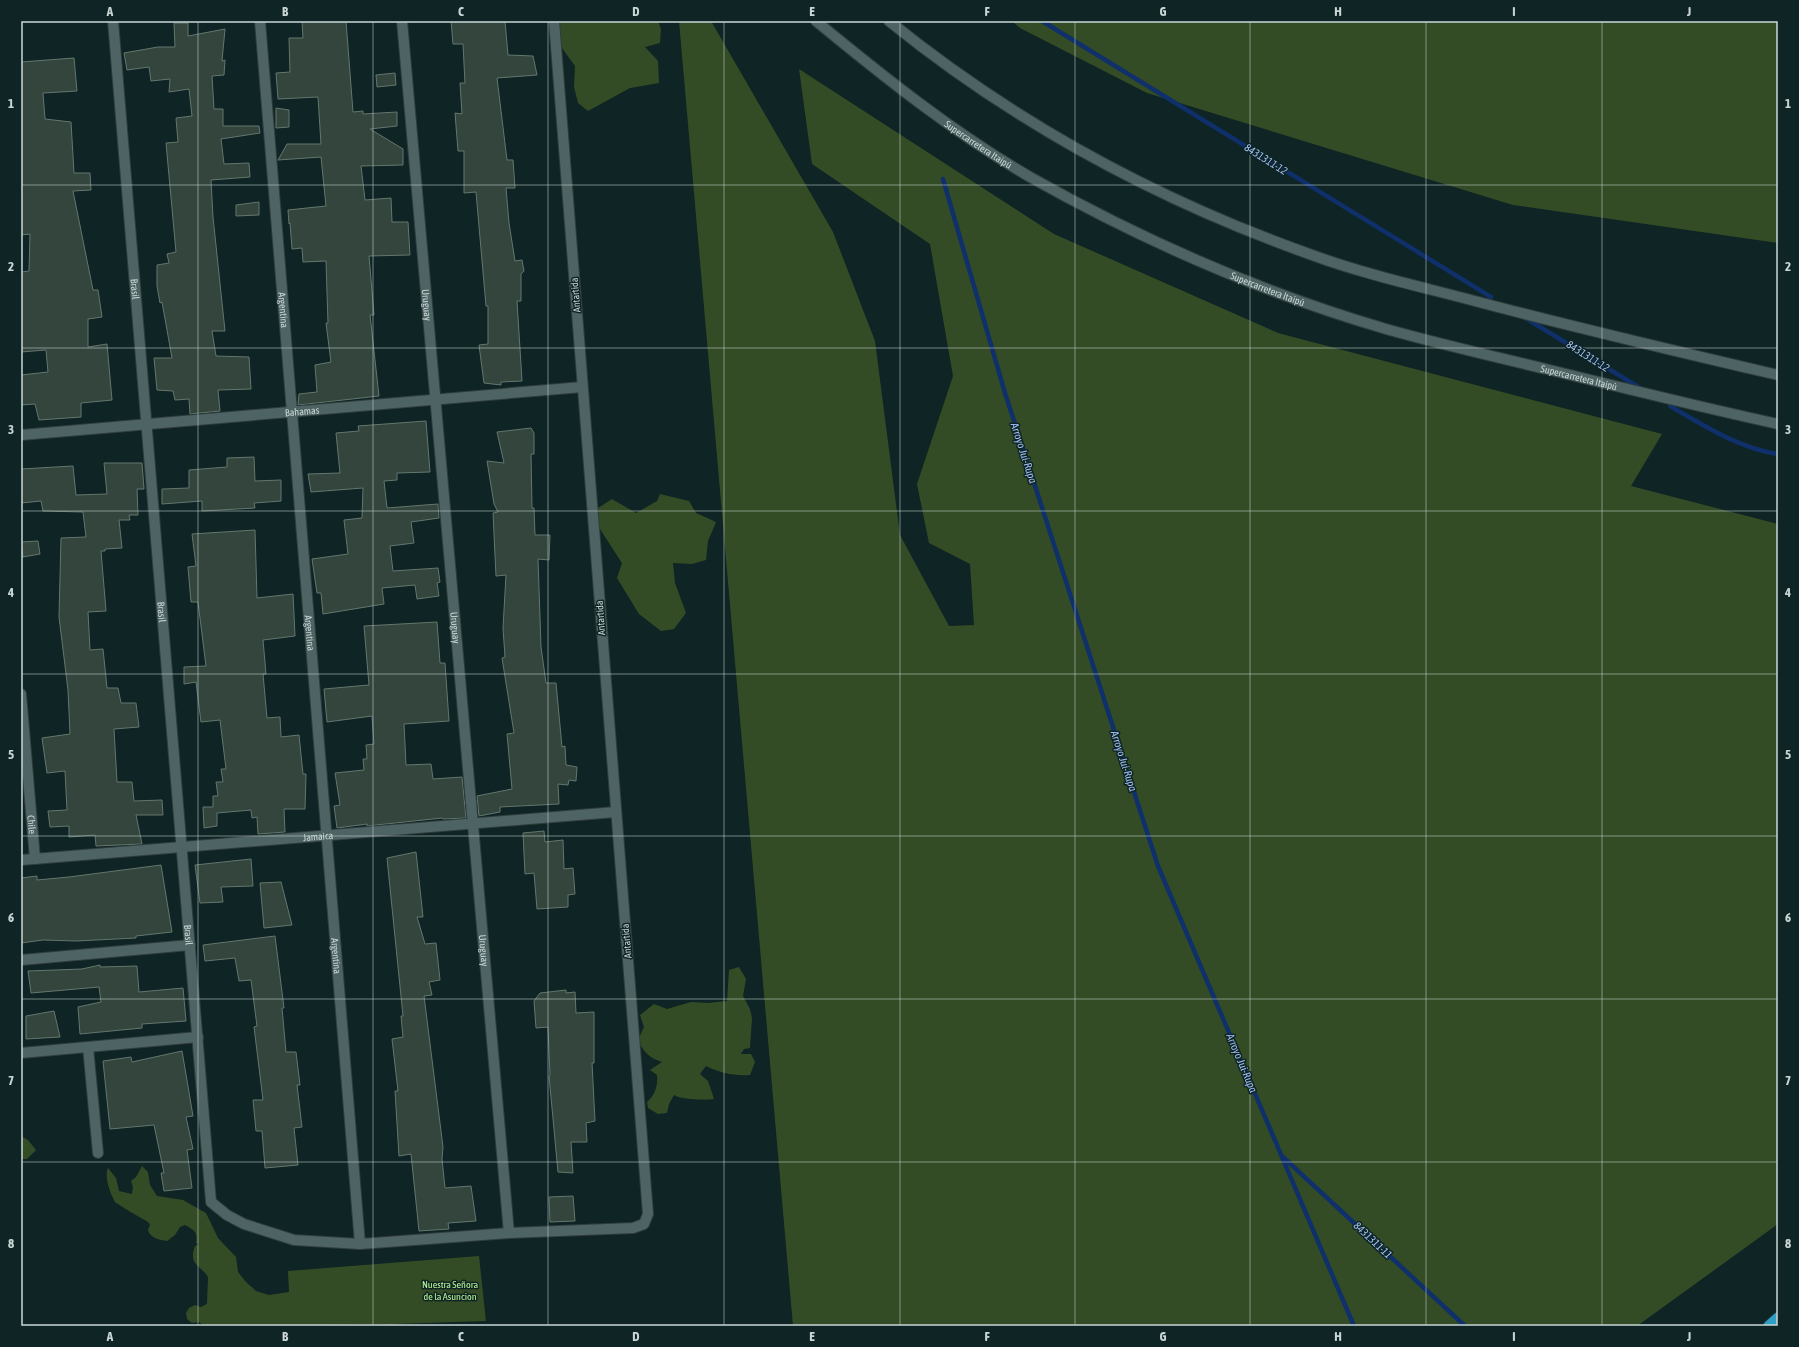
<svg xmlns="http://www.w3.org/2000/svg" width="1799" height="1347" font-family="'Asap Condensed',sans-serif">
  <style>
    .green { fill: #344c25 }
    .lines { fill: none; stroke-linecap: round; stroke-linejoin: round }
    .stream { stroke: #0f306a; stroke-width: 4.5 }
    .building { fill: #33453d; stroke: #64776e }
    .minor-casing { stroke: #303d3d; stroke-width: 12 }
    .tertiary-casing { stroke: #303d3d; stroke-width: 12 }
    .trunk-casing { stroke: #303d3d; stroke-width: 12 }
    .minor { stroke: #4e6464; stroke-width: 10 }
    .tertiary { stroke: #4e6464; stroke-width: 10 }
    .trunk { stroke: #2d9ec5; stroke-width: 11 }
    .grid { fill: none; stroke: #cad6d6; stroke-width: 1; stroke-opacity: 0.55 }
    .labels { text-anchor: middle; stroke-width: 3; stroke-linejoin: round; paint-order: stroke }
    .street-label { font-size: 10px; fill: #cad6d6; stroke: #0f2424 }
    .park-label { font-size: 10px; fill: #baf596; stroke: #0f2424 }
    .water-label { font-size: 11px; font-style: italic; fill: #a2c1f6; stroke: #0f2424 }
    .neatline { fill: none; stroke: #cad6d6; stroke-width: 1.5 }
    .grid-label { font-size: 13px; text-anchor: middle; font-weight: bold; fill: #cad6d6 }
  </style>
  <rect width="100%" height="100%" fill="#0f2424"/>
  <!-- green -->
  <g class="green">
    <polygon points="555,21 658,21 661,29 660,43 645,47 658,61 659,83 630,88 588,111 578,103 574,87 575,66 557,41"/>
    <polygon points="679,21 711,21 833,232 875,341 900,535 949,626 974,625 970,564 929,543 917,484 953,376 930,244 812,164 799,69 1054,234 1278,333 1662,434 1631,486 1778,524 1778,1224 1637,1326 793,1326"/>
    <polygon points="1012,21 1778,21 1778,243 1513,205 1147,93 1020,28"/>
    <polygon points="660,494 689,501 696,513 716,522 708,541 706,560 692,564 673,563 675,583 686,613 674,629 661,631 639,614 617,578 622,563 598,526 595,510 612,499 636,513 657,501"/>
    <path d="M739,967L746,979L743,996L750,1009L752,1018L750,1048L744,1049L741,1054H751L755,1062L750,1075C734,1076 720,1073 706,1066L700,1074L708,1081L714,1099C703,1100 683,1100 674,1095L669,1104L667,1113L658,1114L648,1108L647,1102C655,1095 658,1086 657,1075L650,1070L662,1062C649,1058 643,1051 638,1040L644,1027L640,1015L654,1004L667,1009L691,1002L708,1003L727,1001L729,970Z"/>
    <polygon points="21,1136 28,1140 36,1150 27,1159 21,1159"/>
    <path d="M142,1166L148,1172L150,1185L157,1196L183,1200L206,1213L218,1238L236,1257L238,1272L246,1282L256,1291L269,1295L289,1292L288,1271L479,1256L486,1321L394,1324V1326H379L388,1324L204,1326L199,1322L192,1323L187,1319L186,1313L189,1308L195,1305L201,1307L207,1304L208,1277C200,1264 188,1265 195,1246L199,1244L196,1243C198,1232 194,1230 185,1225L180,1227L175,1235L167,1241C160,1240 150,1238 148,1230L150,1225L148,1222C143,1219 117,1204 115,1202C110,1193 104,1177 108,1168L116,1178L119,1191L132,1194L133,1187L131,1181L136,1177Z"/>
  </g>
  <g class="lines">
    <!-- stream -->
    <g class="stream">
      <polyline points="1042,21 1491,297"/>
      <polyline points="943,179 1005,393 1158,866 1354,1326"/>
      <polyline points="1527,319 1640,388"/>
      <path d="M1670,406C1703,425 1740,449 1778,454"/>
      <polyline points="1283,1157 1465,1326"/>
    </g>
  </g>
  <!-- building -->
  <g class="building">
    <polygon points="302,21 346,21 353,112 363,111 363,114 397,112 397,126 370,129 403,149 403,165 361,166 365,200 391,198 392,222 408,222 410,255 369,256 374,315 370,315 379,396 298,405 299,394 317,392 315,365 331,362 326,323 328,323 326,261 303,262 302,248 292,249 290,223 289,224 288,210 326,206 321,157 278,160 287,144 321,144 318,97 278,99 276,73 290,72 289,38 303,38"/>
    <polygon points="451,21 505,21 508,55 533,56 537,75 497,78 507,160 513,160 515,188 506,188 509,223 515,261 522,260 524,271 521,274 521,301 517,301 522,381 501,382 501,385 484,383 479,345 488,344 488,306 486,306 476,192 464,193 464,151 458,151 455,113 462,114 460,83 465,83 463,44 453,44"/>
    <polygon points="174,23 188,23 188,36 225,29 222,61 225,60 224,75 212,76 214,109 223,109 223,126 259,126 260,133 221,139 224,164 249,163 250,177 211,180 213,217 225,331 212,331 216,356 249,357 251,389 218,390 220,411 190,414 189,399 175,400 173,391 157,390 154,358 172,358 162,302 160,303 157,286 157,265 169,263 167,254 176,252 166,143 178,142 176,118 192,116 189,89 169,92 170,79 151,81 149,67 127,70 124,53 158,47 175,47"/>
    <polygon points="74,58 77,91 43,93 45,119 71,122 74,173 90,173 91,190 73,191 93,290 98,290 102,317 88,319 88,347 107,344 112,400 81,403 81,417 39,420 35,404 21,405 21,375 48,372 46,350 21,352 21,272 29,271 30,234 21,235 21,62"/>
    <polygon points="395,73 396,85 377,87 376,75"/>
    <polygon points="276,108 289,110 289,127 276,128"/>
    <polygon points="259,202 259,215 236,216 236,205"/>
    <polygon points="426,421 430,472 397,473 397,480 384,481 387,508 438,504 439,518 411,522 414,543 390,546 393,571 438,568 440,582 437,583 439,596 417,599 415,585 382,588 384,604 323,614 321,593 317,593 312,559 348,554 344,520 362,518 363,488 311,492 308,474 340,473 336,433 359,431 358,426"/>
    <polygon points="531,428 534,433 534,454 531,454 532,508 534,508 535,535 550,535 549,560 538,559 541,647 546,683 556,683 562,747 565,746 566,765 577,767 576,781 569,780 568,785 558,784 559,804 500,807 500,812 479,816 477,796 512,789 507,734 514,733 502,658 505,657 503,628 506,575 496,576 493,513 498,512 494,504 487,461 504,463 497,432"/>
    <polygon points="254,457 255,481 281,480 281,501 254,503 255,508 202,511 202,501 162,504 162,489 189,488 189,470 227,467 227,458"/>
    <polygon points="104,463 142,463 144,489 137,489 138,515 129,515 130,520 119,520 122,548 105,549 105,551 101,551 106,611 88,612 90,650 103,649 107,688 118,688 121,703 136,703 139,727 114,729 117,782 132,782 134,801 162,800 163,815 136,815 142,844 96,846 95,835 69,837 69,826 50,827 48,811 67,810 65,771 47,773 42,738 70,734 68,690 59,617 61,538 86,537 83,512 43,511 41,501 21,503 21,469 73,466 76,495 107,494"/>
    <polygon points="255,530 257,598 293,594 295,636 263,640 266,674 263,674 267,718 280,717 281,737 299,735 303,774 306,774 305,809 284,809 285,832 258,834 257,817 252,818 251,810 217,813 217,826 204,828 203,807 213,807 213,796 218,796 216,782 223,782 221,769 226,769 220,720 201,722 196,682 184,684 184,667 206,666 198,602 191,602 188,567 196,566 192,534"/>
    <polygon points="38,541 40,554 23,557 21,542"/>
    <polygon points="437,622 440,663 445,663 449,721 404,724 406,765 431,764 433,779 462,777 466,818 443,819 442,818 367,826 367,824 337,828 334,806 340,805 335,773 364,770 363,759 367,759 366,745 374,744 372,716 327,722 324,689 369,685 364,626"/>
    <polygon points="544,831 545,842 563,840 564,869 573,868 575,894 568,895 568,907 537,909 534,873 525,874 523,833"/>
    <polygon points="416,852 423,917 417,917 425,944 436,943 440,980 429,982 432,995 424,996 443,1147 442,1159 445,1188 471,1186 476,1221 448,1223 449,1229 419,1231 411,1154 399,1156 395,1091 398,1091 392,1039 403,1037 401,1016 403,1016 387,858"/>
    <polygon points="251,859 253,886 221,887 223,902 200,903 195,865"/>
    <polygon points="161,865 172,932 136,936 136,938 76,941 43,940 21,943 21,878 37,876 37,880 69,877"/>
    <polygon points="281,882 292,925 264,928 260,883"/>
    <polygon points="275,936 284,1008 282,1008 286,1052 296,1052 300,1085 297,1085 302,1127 294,1128 298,1165 265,1168 262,1131 256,1131 253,1100 263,1100 254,1027 257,1026 251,980 239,981 235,958 205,961 203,945"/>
    <polygon points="100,965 100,967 137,966 139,992 183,988 186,1021 142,1024 142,1028 80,1034 78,1007 101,1002 99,987 31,993 28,971 82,969"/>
    <polygon points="566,990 566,993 575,992 576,1013 594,1012 594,1063 592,1063 595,1121 586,1123 587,1142 571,1142 573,1173 558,1172 549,1076 550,1075 548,1027 536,1028 534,1001 540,993"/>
    <polygon points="54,1011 60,1037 26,1039 26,1016"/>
    <polygon points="182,1051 193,1116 186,1117 193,1149 187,1150 192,1188 164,1191 161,1173 164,1173 154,1125 110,1129 103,1061 131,1057 132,1062"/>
    <polygon points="573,1196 575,1221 550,1222 549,1197"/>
  </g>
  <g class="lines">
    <defs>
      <g id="minor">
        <path id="s1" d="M113,21L211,1202L227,1215L244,1224L294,1240L360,1244L509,1233L633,1228L644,1224L648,1214L554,21"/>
        <path id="s2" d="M260,21L360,1244"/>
        <path id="s3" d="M402,21L509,1233"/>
        <path id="s4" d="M21,435L582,387"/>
        <path id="s5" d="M21,694L35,859"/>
        <path id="s6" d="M21,860L616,812"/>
        <polyline points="21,960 190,945"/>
        <polyline points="88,1047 98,1153"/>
        <polyline points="21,1053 198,1037"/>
      </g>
      <g id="tertiary">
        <path id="s7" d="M816,21C884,77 954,133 1030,177C1142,240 1263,293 1386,329C1439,344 1492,356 1546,369C1623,388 1700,407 1778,424"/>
        <path d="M889,21C1015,123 1160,201 1312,255C1364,274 1418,286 1471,300C1573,327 1675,351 1778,375"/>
      </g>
      <polyline id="trunk" points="1769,1326 1778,1318"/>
    </defs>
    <!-- minor casing -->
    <use href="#minor" class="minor-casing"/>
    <!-- tertiary casing -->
    <use href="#tertiary" class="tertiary-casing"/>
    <!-- trunk casing -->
    <use href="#trunk" class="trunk-casing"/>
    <!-- minor -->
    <use href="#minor" class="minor"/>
    <!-- tertiary -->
    <use href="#tertiary" class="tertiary"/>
    <!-- trunk -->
    <use href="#trunk" class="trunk"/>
  </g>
  <!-- grid -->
  <path class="grid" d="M198,21V1326M373,21V1326M548,21V1326M724,21V1326M900,21V1326M1075,21V1326M1250,21V1326M1426,21V1326M1602,21V1326M21,185H1778M21,348H1778M21,511H1778M21,674H1778M21,836H1778M21,999H1778M21,1162H1778"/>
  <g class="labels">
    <!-- street labels -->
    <g class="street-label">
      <text dy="4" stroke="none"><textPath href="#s7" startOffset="204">Supercarretera Itaipú</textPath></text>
      <text dy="4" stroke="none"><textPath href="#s7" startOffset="528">Supercarretera Itaipú</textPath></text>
      <text dy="4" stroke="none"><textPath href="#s1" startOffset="269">Brasil</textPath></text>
      <text transform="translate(575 295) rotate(-95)" y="4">Antartida</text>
      <text dy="4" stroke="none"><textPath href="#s3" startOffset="285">Uruguay</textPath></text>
      <text dy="4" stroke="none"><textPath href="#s2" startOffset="290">Argentina</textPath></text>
      <text dy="4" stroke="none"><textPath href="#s7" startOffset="852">Supercarretera Itaipú</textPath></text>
      <text dy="4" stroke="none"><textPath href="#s4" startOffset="282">Bahamas</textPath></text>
      <text dy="4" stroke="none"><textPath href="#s1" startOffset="593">Brasil</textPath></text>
      <text transform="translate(600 618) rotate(-94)" y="4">Antartida</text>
      <text dy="4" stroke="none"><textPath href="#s3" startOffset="609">Uruguay</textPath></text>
      <text dy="4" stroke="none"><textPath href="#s2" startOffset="614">Argentina</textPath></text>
      <text dy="4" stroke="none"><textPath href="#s5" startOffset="131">Chile</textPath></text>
      <text dy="4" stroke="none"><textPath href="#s6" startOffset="298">Jamaica</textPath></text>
      <text dy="4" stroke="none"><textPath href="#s1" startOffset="917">Brasil</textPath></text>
      <text transform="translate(626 941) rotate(-95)" y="4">Antartida</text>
      <text dy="4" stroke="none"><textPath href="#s3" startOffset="933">Uruguay</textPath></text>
      <text dy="4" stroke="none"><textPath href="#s2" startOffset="938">Argentina</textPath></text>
    </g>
    <!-- park labels -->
    <g class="park-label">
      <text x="450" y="1288">Nuestra Señora<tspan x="450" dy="12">de la Asuncion</tspan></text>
    </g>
    <!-- water labels -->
    <g class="water-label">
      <text transform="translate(1266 159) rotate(32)" y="4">8431311-12</text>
      <text transform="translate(1588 356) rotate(32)" y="4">8431311-12</text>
      <text transform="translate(1024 453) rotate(72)" y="4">Arroyo Jui-Rupa</text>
      <text transform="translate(1124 761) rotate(72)" y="4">Arroyo Jui-Rupa</text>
      <text transform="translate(1242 1063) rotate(67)" y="4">Arroyo Jui-Rupa</text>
      <text transform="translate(1373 1240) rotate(43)" y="4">8431311-11</text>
    </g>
  </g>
  <!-- border -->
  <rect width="1799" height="1347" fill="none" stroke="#0f2424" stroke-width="44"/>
  <rect x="22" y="22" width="1755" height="1303" class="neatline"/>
  <g class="grid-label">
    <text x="110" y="16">A</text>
    <text x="285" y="16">B</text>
    <text x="461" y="16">C</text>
    <text x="636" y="16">D</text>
    <text x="812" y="16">E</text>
    <text x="987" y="16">F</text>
    <text x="1163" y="16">G</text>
    <text x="1338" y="16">H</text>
    <text x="1514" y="16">I</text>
    <text x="1689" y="16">J</text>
    <text x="11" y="108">1</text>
    <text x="1788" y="108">1</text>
    <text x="11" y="271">2</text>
    <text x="1788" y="271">2</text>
    <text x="11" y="434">3</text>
    <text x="1788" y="434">3</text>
    <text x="11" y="597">4</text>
    <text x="1788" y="597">4</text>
    <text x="11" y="759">5</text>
    <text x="1788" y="759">5</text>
    <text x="11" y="922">6</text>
    <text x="1788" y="922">6</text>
    <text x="11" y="1085">7</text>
    <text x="1788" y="1085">7</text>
    <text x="11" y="1248">8</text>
    <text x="1788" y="1248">8</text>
    <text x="110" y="1341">A</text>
    <text x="285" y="1341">B</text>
    <text x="461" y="1341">C</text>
    <text x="636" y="1341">D</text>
    <text x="812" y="1341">E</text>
    <text x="987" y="1341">F</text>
    <text x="1163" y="1341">G</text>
    <text x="1338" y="1341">H</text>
    <text x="1514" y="1341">I</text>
    <text x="1689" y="1341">J</text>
  </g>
</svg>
